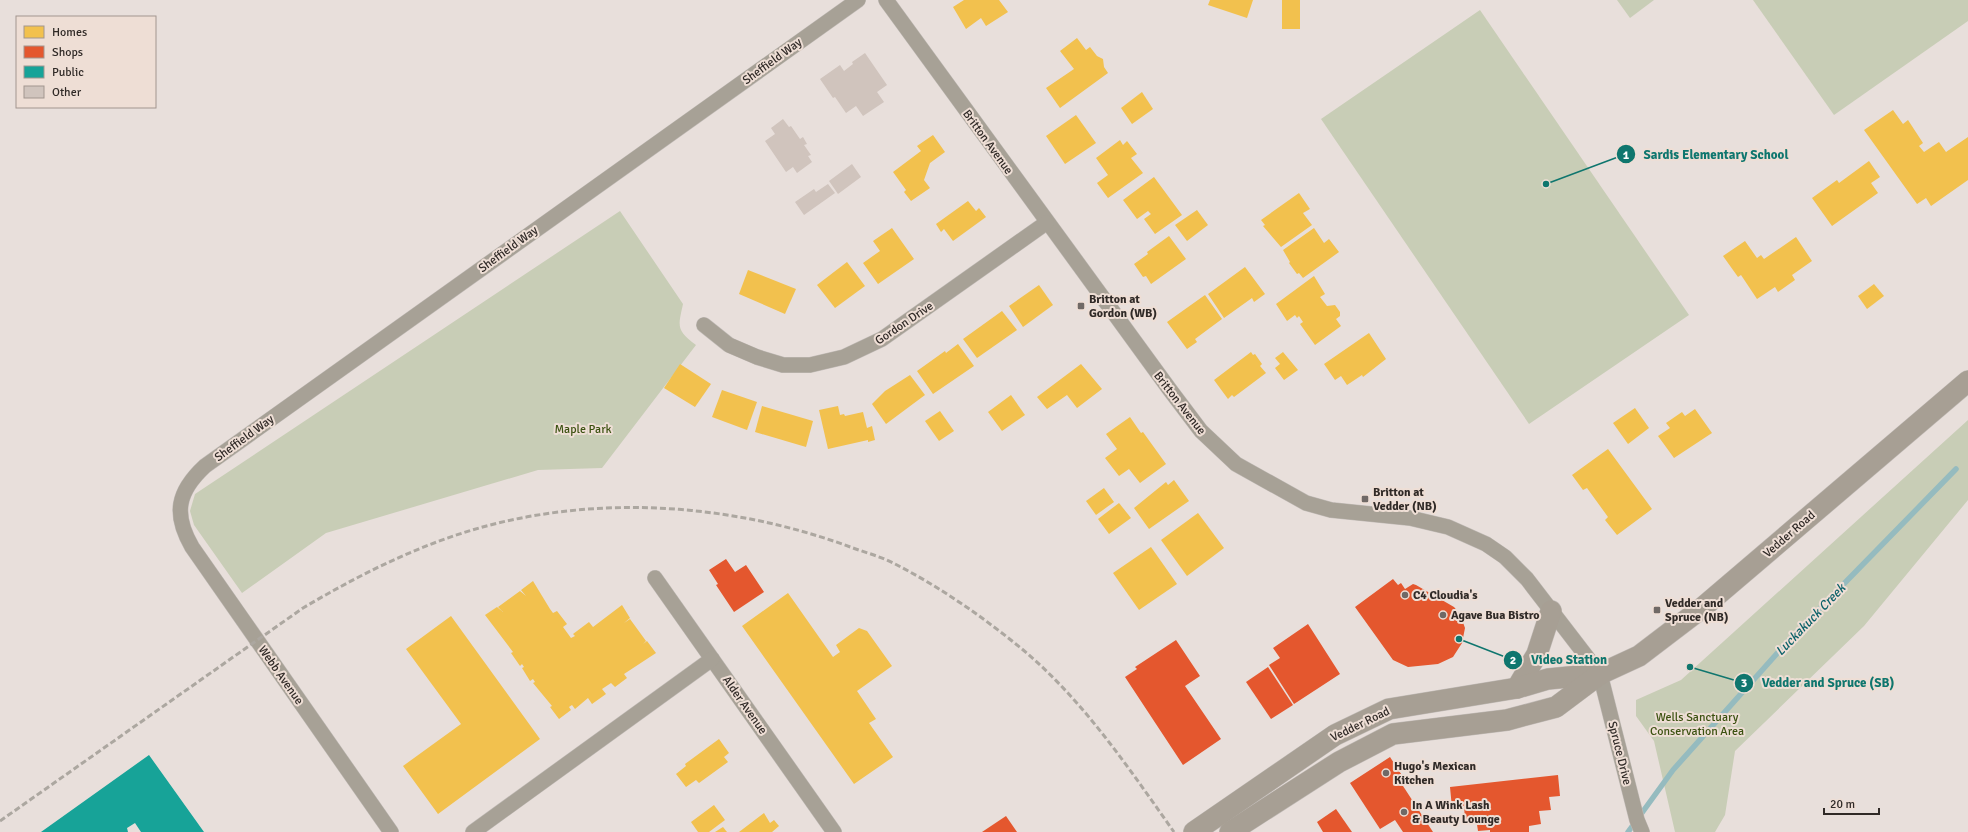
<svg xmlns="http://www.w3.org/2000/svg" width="1968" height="832" font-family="Signika,sans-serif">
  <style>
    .green { fill: #c8cdb6 }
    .homes { fill: #f2c14e }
    .shops { fill: #e4572e }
    .public { fill: #17a398 }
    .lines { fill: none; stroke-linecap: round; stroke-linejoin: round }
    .stream { stroke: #95bbbf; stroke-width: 5.5 }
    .building { fill: #d0c4bd }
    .street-casing { stroke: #c2bcb8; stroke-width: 16 }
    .secondary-casing { stroke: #c2bcb8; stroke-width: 22 }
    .street { stroke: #a7a196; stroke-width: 15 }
    .secondary { stroke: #a79f94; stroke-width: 21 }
    .rail { stroke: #aca7a0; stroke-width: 3; stroke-dasharray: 6 3; stroke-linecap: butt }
    .poi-dot { fill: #706966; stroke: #eeded5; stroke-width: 1.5 }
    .labels { text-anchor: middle; stroke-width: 4; stroke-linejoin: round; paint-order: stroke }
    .street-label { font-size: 12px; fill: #302a27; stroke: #eeded5 }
    .poi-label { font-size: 12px; font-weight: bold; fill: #302a27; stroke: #eeded5; text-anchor: start }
    .park-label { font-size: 12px; fill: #3b5110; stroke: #eeded5 }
    .water-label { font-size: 13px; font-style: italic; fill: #0b6169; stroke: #eeded5 }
    .leader { fill: none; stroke: #0f766e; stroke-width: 1.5 }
    .callout-dot { fill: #0f766e; stroke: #eeded5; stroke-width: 1.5 }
    .mark-label { font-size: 12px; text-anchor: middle; font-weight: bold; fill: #fff }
    .callout-label { font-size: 13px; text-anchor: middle; font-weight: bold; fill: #0f766e; stroke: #eeded5; stroke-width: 4; stroke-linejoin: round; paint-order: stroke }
  </style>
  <rect width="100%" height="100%" fill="#e8dfdb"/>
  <!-- green -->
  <g class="green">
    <polygon points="1617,0 1654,0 1630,18"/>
    <polygon points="1753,0 1968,0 1968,21 1834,115"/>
    <polygon points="1480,10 1689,315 1529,424 1321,119"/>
    <path d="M620,211L683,304C678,327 676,330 696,345L602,468L538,470L326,533L242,593L194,525L190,511L195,494Z"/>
    <polygon points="1968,420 1968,500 1864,626 1735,751 1725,815 1715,832 1675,832 1654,741 1636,716 1636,700 1681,680"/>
  </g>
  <!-- homes -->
  <g class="homes">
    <polygon points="964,0 999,0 1008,12 986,26 981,18 966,29 953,7"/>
    <polygon points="1210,0 1253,0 1247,18 1208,5"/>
    <rect x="1282" y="0" width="18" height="29"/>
    <polygon points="1077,38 1086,50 1090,47 1097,56 1103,59 1104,67 1108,73 1060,108 1046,88 1074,69 1060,51"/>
    <polygon points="1142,92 1153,109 1132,124 1121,108"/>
    <polygon points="1893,110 1903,124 1908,120 1923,143 1919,146 1924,152 1939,142 1946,152 1968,137 1968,180 1931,206 1926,198 1917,204 1864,130"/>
    <polygon points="1076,115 1096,143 1065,164 1046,136"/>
    <polygon points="933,135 945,152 930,163 924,180 930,188 911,201 904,192 906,190 893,172 921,151 917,146"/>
    <polygon points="1120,140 1123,145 1127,141 1137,154 1131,158 1143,173 1108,198 1097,183 1108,175 1096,158"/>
    <polygon points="1869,161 1880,177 1871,183 1878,193 1832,226 1812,198 1837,180 1839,183"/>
    <polygon points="1154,177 1182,215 1155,234 1144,219 1151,214 1148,211 1137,219 1123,200"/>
    <polygon points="1299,193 1310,209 1303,213 1312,225 1281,247 1263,226 1265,225 1261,220"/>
    <polygon points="968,201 976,211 979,208 986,217 953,241 944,229 941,232 936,224"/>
    <polygon points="1197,210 1208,225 1187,241 1175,225"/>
    <polygon points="892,228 914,259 878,284 863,263 880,251 873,241"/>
    <polygon points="1314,228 1324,243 1329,239 1339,252 1303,278 1299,273 1297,274 1289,263 1290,262 1283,250"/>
    <polygon points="1169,236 1186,259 1151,284 1146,276 1143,277 1134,264 1148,254 1147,252"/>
    <polygon points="1796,237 1812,261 1792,275 1795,280 1778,292 1775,287 1757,299 1741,275 1738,277 1723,256 1745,241 1757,258 1761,255 1764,259"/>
    <polygon points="847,262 865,286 835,308 817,285"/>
    <polygon points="1245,267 1265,294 1254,302 1252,298 1224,318 1208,294"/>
    <polygon points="748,270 796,289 785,314 739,294"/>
    <polygon points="1314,276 1325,294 1320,297 1327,306 1335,305 1340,312 1340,316 1336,319 1341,326 1315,345 1300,324 1303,322 1299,316 1297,318 1295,315 1287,321 1276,304"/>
    <polygon points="1874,284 1884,296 1867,309 1858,296"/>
    <polygon points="1039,285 1053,305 1023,327 1009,306"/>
    <polygon points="1205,295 1222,319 1195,339 1197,342 1187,349 1167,322"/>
    <polygon points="1002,311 1017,330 977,358 963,339"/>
    <polygon points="1369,333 1386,359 1363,377 1362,375 1347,385 1341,376 1335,380 1324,364"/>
    <polygon points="958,344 974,366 933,394 917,371 945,351 946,353"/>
    <polygon points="1251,352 1253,355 1255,354 1262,364 1260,366 1266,373 1234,397 1232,395 1228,399 1214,380"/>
    <polygon points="1283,352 1298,370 1284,380 1275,368 1280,364 1275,358"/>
    <polygon points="680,364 711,384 695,407 664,388"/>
    <polygon points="1081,364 1102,389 1077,408 1067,395 1047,409 1037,397"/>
    <polygon points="910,375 925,395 886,424 872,404 885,391"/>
    <polygon points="722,390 757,402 747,430 712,417"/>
    <polygon points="1011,395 1025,415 1002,431 988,412"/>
    <polygon points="762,406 813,421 806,447 755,432"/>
    <polygon points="838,406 840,415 844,414 845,416 863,412 867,428 872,426 875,440 868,442 868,440 828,449 819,410"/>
    <polygon points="1635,408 1649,428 1628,444 1613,423"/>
    <polygon points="1695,409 1712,433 1674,458 1658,436 1670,428 1666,423 1682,412 1685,416"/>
    <polygon points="940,411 954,431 939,441 925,421"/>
    <polygon points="1130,417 1141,433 1143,432 1166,464 1140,483 1129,469 1119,476 1105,458 1117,449 1106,434"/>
    <polygon points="1608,449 1652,509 1617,535 1605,520 1608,517 1587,488 1583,490 1572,475"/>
    <polygon points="1174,480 1189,501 1149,529 1134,508 1166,482 1168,485"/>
    <polygon points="1104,488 1114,502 1096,515 1086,501"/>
    <polygon points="1119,503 1131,518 1109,534 1098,519"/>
    <polygon points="1198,513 1224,548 1187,576 1161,540"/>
    <polygon points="1151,547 1177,584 1139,610 1113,573"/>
    <polygon points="533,581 550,609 553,613 557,611 567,624 563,627 571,638 575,636 573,634 589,622 593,627 622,605 630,618 624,623 630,619 646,641 643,644 647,641 656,653 624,674 627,678 615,687 611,683 602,689 606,694 592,704 588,698 575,709 572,705 569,707 571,710 559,719 550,707 552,706 533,683 535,682 533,679 530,681 522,668 524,667 522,664 520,666 511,653 513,652 485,615 497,607 503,612 498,607 520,591 526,596 521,590"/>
    <polygon points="788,593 833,657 840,652 836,645 859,628 867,631 892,666 857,691 876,719 869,723 893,757 854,784 742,626"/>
    <polygon points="451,616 540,739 438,814 403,766 461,724 406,649"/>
    <polygon points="719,739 729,753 724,757 728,762 699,783 696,780 686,787 676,774 686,766 685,764"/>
    <polygon points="714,805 725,820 709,832 698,832 691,822"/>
    <polygon points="764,813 770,823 774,820 779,826 772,832 739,832"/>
    <polygon points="723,827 727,832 715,832"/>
  </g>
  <!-- shops -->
  <g class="shops">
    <polygon points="726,559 735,572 746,565 764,592 734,612 716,585 718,584 709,570"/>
    <polygon points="1393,579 1398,585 1401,583 1405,589 1413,584 1416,585 1454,607 1460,614 1465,628 1462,643 1453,657 1438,664 1408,667 1393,660 1355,607"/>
    <polygon points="1308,624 1340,674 1294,704 1269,665 1280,658 1273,648"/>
    <polygon points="1176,640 1200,676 1185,686 1221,739 1183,765 1125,677 1137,669 1135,667"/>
    <polygon points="1268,667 1293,705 1271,719 1246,682"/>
    <polygon points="1390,757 1407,783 1403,786 1433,832 1403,832 1395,820 1380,829 1350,783"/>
    <polygon points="1558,775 1560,796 1549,797 1551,810 1539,811 1541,824 1529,826 1529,832 1490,832 1490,830 1478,831 1476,818 1465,819 1464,806 1452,808 1450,787"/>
    <polygon points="1336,809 1352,832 1323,832 1317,822"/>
    <polygon points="1006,816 1017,832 982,832"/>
  </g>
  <!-- public -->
  <polygon class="public" points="149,755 204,832 141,832 135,823 127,828 128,832 41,832"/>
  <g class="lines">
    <!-- stream -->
    <polyline class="stream" points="1628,832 1673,770 1790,639 1956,469"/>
  </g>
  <!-- building -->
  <g class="building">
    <polygon points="865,53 887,85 877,92 884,102 863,116 856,106 846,113 835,97 833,98 820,79 840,65 844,71 853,64 852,62"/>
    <polygon points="783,119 789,127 791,126 800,139 803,137 807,144 804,145 811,155 808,156 812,162 797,173 793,167 786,172 765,141 775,134 771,128"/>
    <polygon points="852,164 861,177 838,194 829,181"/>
    <polygon points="828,184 835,193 804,215 795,202 814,189 816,192"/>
  </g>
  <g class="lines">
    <defs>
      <g id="street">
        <polyline points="886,0 1170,390 1201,431 1236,464 1306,503 1331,510 1410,518 1448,527 1486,544 1505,557 1527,579 1600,674 1637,820 1642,832"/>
        <polyline points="704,325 729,345 757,357 783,365 810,365 844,357 882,339 1046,223"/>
        <polyline points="655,578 834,832"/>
        <path d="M391,832L192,547C173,514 177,492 205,466L858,0"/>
        <polyline points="473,832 712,659"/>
      </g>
      <g id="secondary">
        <polyline points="1517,688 1537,654 1551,611"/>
        <polyline points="1194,832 1335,735 1389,709 1517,688 1548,679 1600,674"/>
        <polyline points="1230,832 1339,762 1393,734 1507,720 1556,707 1600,674 1639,656 1702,608 1968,381"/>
      </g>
    </defs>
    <!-- street casing -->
    <use href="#street" class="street-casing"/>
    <!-- secondary casing -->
    <use href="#secondary" class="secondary-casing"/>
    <!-- street -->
    <use href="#street" class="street"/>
    <!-- secondary -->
    <use href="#secondary" class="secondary"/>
    <!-- rail -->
    <path class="rail" d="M0,821L303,608C364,572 428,540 498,523C615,495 741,506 853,548C867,553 882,557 895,564C940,587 983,617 1022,649C1083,700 1128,767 1174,832"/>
  </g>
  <!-- markers -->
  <g class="poi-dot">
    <rect x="1077" y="302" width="8" height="8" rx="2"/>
    <rect x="1361" y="495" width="8" height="8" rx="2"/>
    <circle cx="1405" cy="595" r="4"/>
    <rect x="1653" y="606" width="8" height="8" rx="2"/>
    <circle cx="1443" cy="615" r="4"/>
    <circle cx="1386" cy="773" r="4"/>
    <circle cx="1404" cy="812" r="4"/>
  </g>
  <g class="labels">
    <!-- street labels -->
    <g class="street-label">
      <text transform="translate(772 61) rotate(-36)" y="4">Sheffield Way</text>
      <text transform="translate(988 142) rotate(54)" y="4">Britton Avenue</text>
      <text transform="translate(508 249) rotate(-36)" y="4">Sheffield Way</text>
      <text transform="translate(904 323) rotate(-34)" y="4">Gordon Drive</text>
      <text transform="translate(1180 403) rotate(52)" y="4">Britton Avenue</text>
      <text transform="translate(244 438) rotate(-36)" y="4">Sheffield Way</text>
      <text transform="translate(1789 534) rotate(-41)" y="4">Vedder Road</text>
      <text transform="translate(281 675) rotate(55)" y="4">Webb Avenue</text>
      <text transform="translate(745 705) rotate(55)" y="4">Alder Avenue</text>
      <text transform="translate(1360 724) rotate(-26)" y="4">Vedder Road</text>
      <text transform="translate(1620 753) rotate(76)" y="4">Spruce Drive</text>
    </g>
    <!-- poi labels -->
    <g class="poi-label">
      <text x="1089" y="303">Britton at<tspan x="1089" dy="14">Gordon (WB)</tspan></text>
      <text x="1373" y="496">Britton at<tspan x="1373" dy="14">Vedder (NB)</tspan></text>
      <text x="1413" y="599">C4 Cloudia's</text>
      <text x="1665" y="607">Vedder and<tspan x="1665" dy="14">Spruce (NB)</tspan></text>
      <text x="1451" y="619">Agave Bua Bistro</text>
      <text x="1394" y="770">Hugo's Mexican<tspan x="1394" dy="14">Kitchen</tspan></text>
      <text x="1412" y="809">In A Wink Lash<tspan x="1412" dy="14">&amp; Beauty Lounge</tspan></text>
    </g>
    <!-- park labels -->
    <g class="park-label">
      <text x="583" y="433">Maple Park</text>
      <text x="1697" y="721">Wells Sanctuary<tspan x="1697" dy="14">Conservation Area</tspan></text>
    </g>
    <!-- water labels -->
    <g class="water-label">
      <text transform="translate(1810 619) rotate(-46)" y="5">Luckakuck Creek</text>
    </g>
  </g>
  <!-- callouts -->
  <path class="leader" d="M1546 184L1626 154M1459 639L1513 660M1690 667L1744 683"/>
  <g class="callout-dot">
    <circle cx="1546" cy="184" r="4"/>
    <circle cx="1459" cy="639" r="4"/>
    <circle cx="1690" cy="667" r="4"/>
    <circle cx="1626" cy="154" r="10"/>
    <circle cx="1513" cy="660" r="10"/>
    <circle cx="1744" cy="683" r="10"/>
  </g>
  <g class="mark-label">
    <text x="1626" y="159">1</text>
    <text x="1513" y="664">2</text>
    <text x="1744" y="687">3</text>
  </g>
  <g class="callout-label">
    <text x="1716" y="159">Sardis Elementary School</text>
    <text x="1569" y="664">Video Station</text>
    <text x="1828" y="687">Vedder and Spruce (SB)</text>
  </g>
  <!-- legend -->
  <rect x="16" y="16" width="140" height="92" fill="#eeded5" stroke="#a2968f"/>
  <rect x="24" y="26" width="20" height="12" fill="#f2c14e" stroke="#a2968f"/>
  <text x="52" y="36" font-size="12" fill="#302a27">Homes</text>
  <rect x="24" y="46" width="20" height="12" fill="#e4572e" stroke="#a2968f"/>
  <text x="52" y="56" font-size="12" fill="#302a27">Shops</text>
  <rect x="24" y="66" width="20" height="12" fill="#17a398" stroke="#a2968f"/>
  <text x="52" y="76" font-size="12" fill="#302a27">Public</text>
  <rect x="24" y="86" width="20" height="12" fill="#d0c4bd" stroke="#a2968f"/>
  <text x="52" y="96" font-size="12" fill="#302a27">Other</text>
  <!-- scale -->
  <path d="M1824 808v6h55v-6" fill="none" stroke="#302a27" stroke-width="2"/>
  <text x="1830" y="808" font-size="12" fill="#302a27" stroke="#eeded5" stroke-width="3" paint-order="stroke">20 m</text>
</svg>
